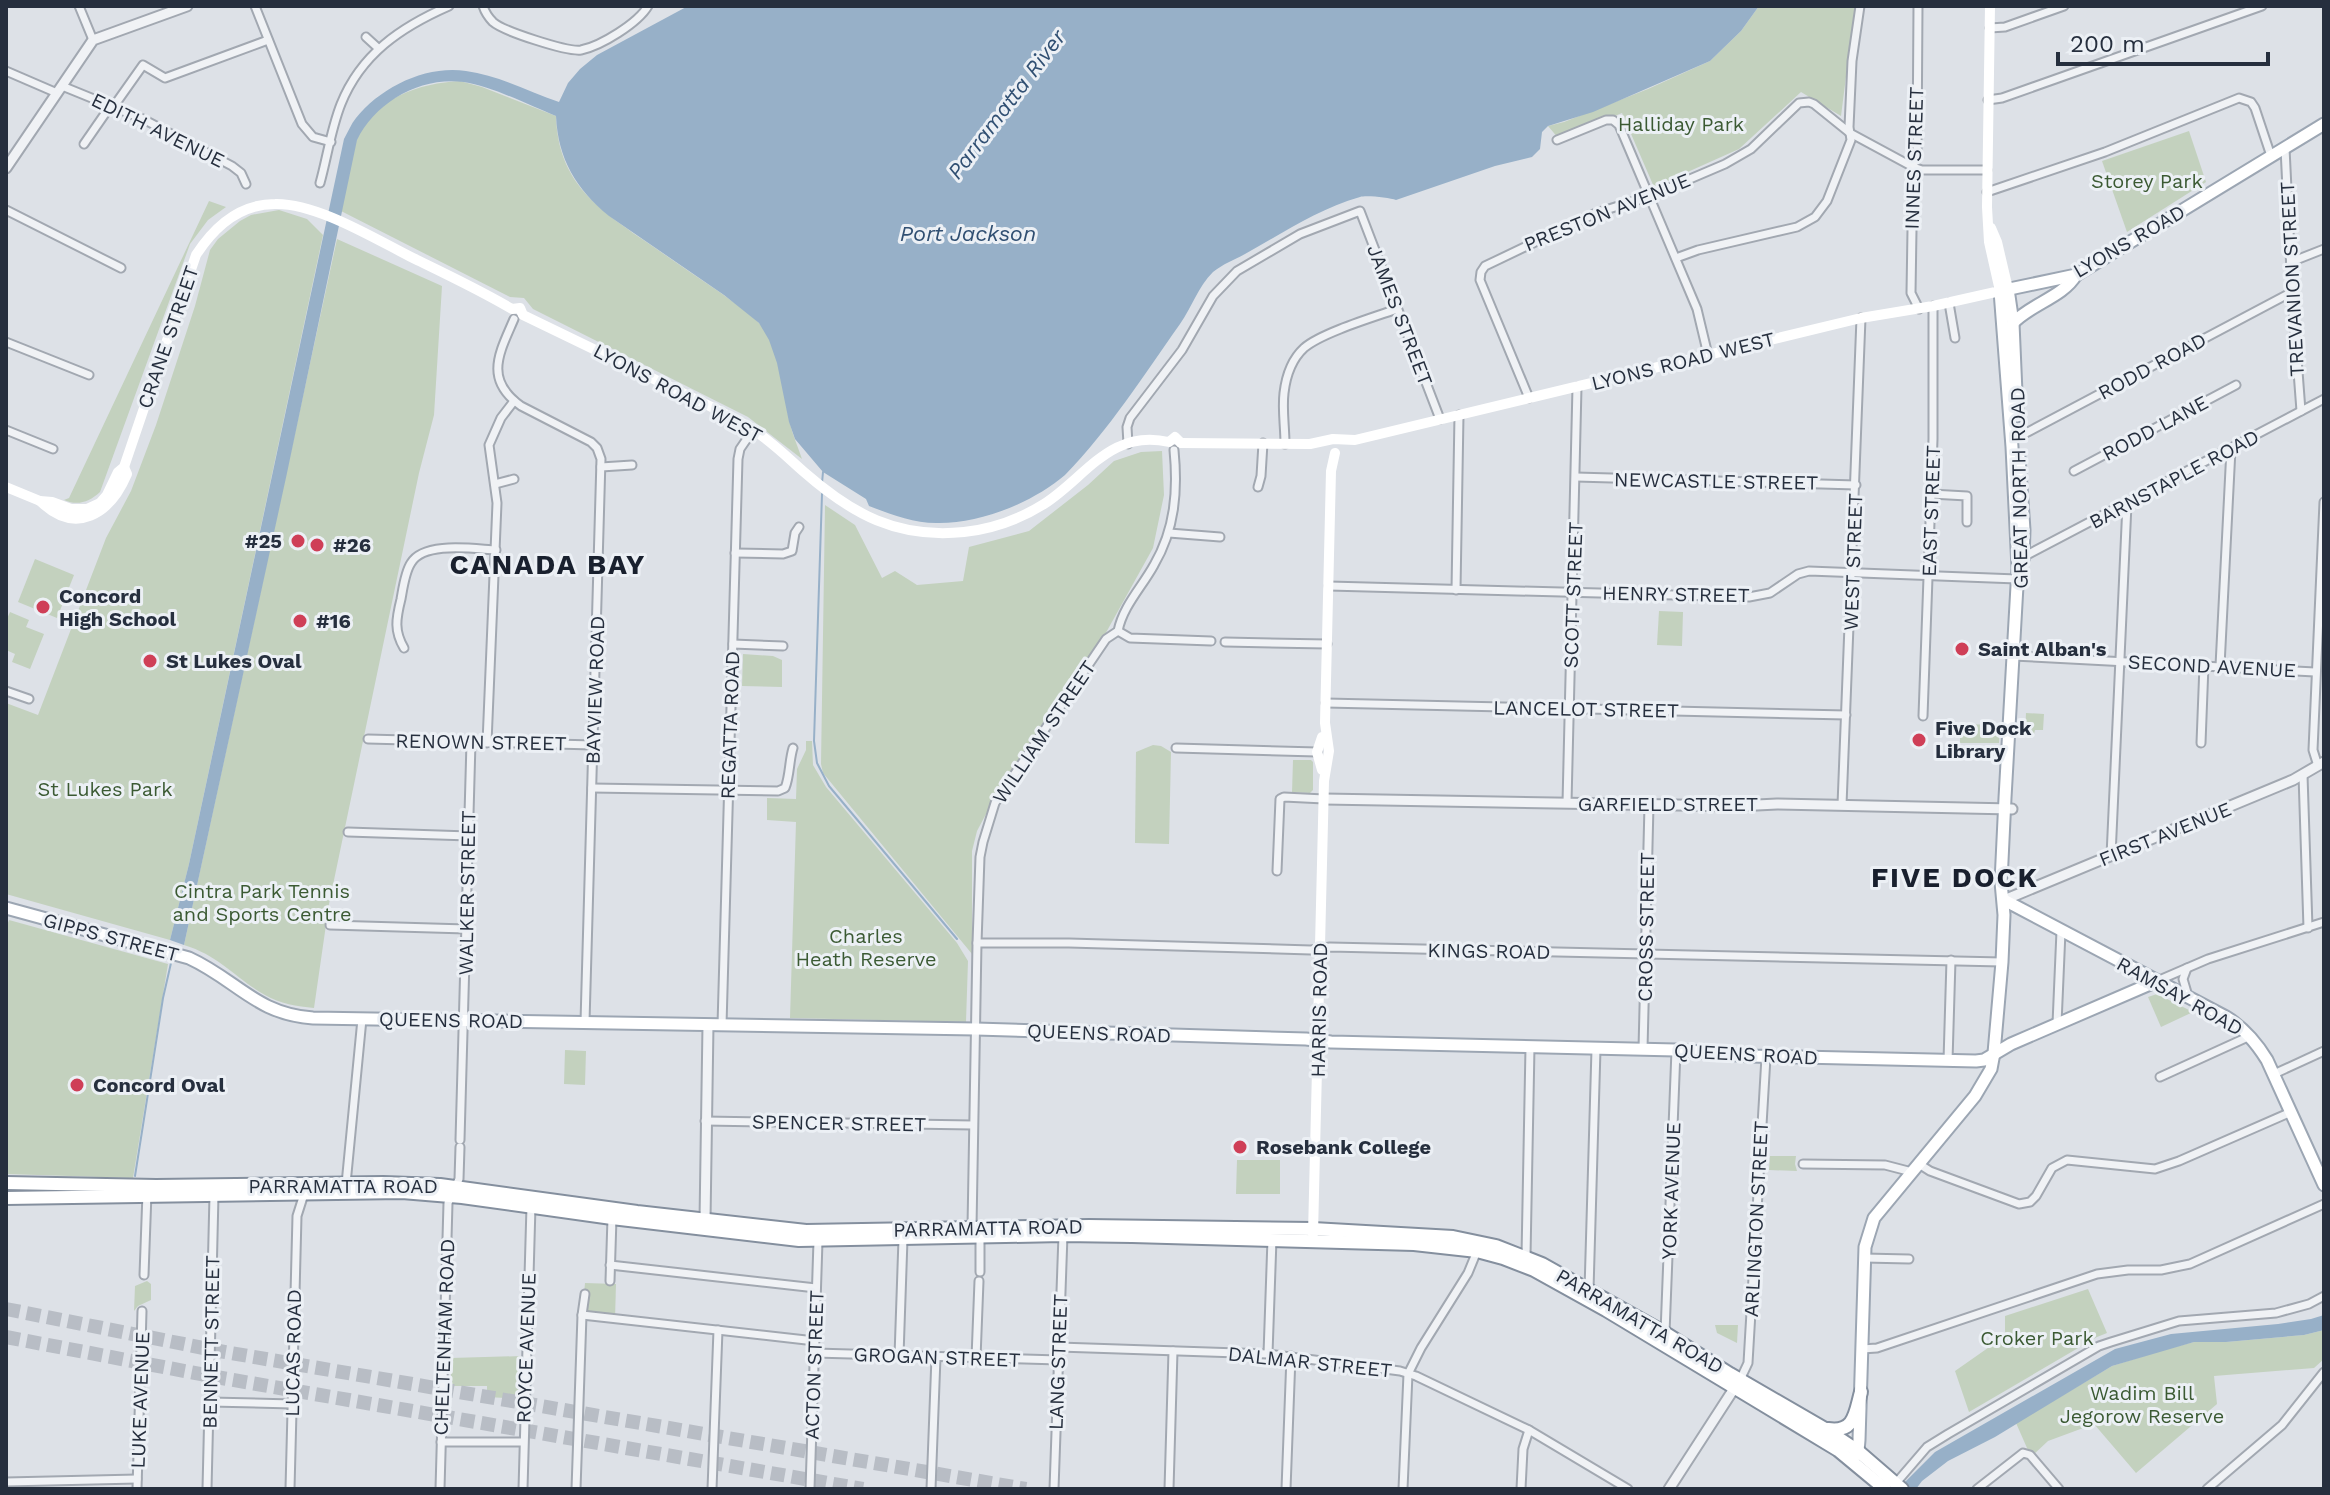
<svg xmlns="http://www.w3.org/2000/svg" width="2330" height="1495" font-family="'Work Sans',sans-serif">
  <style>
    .green { fill: #c3d1be }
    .water { fill: #97b0c8 }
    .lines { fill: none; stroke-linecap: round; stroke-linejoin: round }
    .stream { stroke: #97b0c8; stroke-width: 2 }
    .motorway-tunnel { stroke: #b8bdc5; stroke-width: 14; stroke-dasharray: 14 7; stroke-linecap: butt }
    .minor-casing { stroke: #a2a8b1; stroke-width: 11 }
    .tertiary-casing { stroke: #a2a8b1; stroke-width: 13 }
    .primary-casing { stroke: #9ca6b3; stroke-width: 15 }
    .trunk-casing { stroke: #848f9e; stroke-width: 16 }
    .minor { stroke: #f0f2f5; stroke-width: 7 }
    .tertiary { stroke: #f0f2f5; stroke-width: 9 }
    .secondary { stroke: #fff; stroke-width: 10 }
    .primary { stroke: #fff; stroke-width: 11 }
    .trunk { stroke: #fff; stroke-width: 12 }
    .poi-dot { fill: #cf3f57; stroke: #ecf0f5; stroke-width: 3 }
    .labels { text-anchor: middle; stroke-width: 6; stroke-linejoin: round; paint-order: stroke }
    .park-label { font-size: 20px; fill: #3b5a33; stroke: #ecf0f5 }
    .street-label { font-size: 20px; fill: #262f3e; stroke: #ecf0f5 }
    .poi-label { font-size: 20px; font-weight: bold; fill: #262f3e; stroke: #ecf0f5; text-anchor: start }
    .water-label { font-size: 22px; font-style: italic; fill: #304f72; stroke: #ecf0f5 }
    .district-label { font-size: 28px; font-weight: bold; letter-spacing: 2px; fill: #19202e; stroke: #ecf0f5 }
  </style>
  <rect width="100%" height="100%" fill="#dde1e7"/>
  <!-- green -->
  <g class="green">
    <polygon points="1759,6 1855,6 1841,116 1801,92 1739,149 1654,187 1622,113 1559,139 1548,126 1564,122 1648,89 1710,61 1741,31"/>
    <path d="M460,81L482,87L556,116C558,180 594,206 642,239C668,257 693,274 718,291C733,302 749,312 761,325C780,346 784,397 790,424C793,436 798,447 802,459L748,417L533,309L524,298L510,297L341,211C347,187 348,162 357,139C373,98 420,83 460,81Z"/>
    <polygon points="2189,131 2206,182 2127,232 2102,161"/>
    <path d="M209,201L226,207L208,220L190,244L100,492C89,502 78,506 64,500L69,498Z"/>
    <polygon points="279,210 307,219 323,235 189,864 170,940 6,894 6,703 38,715 106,538 131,491 156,425 195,306 210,250 218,239 240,221 251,215"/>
    <path d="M337,239L442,286L434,415L419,473L329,904L314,1008C297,1006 280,1004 265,995C235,978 220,956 184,945Z"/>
    <polygon points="1162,451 1164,495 1153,548 1103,638 995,797 977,831 972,851 972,954 823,773 821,764 825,505 855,525 882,578 895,571 917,585 963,581 969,547 1029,531 1088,485 1114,461 1141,452"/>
    <polygon points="35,559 74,575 57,618 18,602"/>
    <polygon points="1659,611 1683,612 1682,646 1657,645"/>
    <polygon points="10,612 29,620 26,627 44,634 30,669 12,662 15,654 6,650 6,621"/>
    <polygon points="743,654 773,656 782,660 782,687 742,686"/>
    <polygon points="2026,713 2044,714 2043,730 2035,730 2034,734 2025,733"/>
    <polygon points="1960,724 2000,725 1999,743 1960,743"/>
    <polygon points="806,741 812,741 813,765 826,787 957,943 968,961 966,1022 790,1018 796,822 767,820 767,798 796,799 797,769 806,750"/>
    <polygon points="1153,745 1161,746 1171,752 1169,844 1135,843 1136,752"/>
    <polygon points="1293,760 1311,760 1313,762 1313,790 1310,793 1292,792"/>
    <polygon points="9,920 168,964 133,1178 6,1174 6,928"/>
    <polygon points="2157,994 2193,1012 2161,1027 2148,997"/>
    <polygon points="565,1050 586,1051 585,1085 564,1084"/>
    <polygon points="1770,1156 1796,1156 1795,1164 1797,1171 1769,1170"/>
    <polygon points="1237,1160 1280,1160 1280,1194 1236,1194"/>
    <polygon points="147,1281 151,1284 151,1300 138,1306 134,1311 135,1286"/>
    <polygon points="585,1283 616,1284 615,1319 582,1315"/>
    <polygon points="2088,1289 2107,1333 2097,1337 1969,1412 1955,1371 2005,1336 2005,1316"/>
    <polygon points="1715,1325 1738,1325 1737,1343 1717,1333"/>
    <polygon points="2324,1330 2324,1359 2314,1368 2214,1376 2217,1404 2136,1473 2094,1424 2048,1441 2031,1457 2016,1423 2112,1366 2163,1350 2194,1342 2226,1342 2304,1335"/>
    <polygon points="522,1356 521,1399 487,1397 487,1386 451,1386 451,1358"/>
  </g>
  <!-- water -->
  <g class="water">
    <path d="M688,6H1759L1741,31L1710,61L1593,112L1548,126L1542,132L1540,149L1532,157L1495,166L1396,200C1390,198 1367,195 1360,197C1318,209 1283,233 1245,254C1234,260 1223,264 1213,272C1198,287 1192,307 1180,324C1144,375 1109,430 1065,475C1032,503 980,524 936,523C913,523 890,514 869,506L866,499L823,472L795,439L789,422L777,363L769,340L759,323L724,295L609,216C576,189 558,159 556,116C529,105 491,86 464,82C421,76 375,102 357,140L287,473L184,945L170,940L189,864L344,139C348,132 351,124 356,118C381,87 426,65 466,71C498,75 529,92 559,102L568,83L580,69L597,55Z"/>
    <polygon points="2324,1315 2324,1330 2304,1335 2226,1342 2194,1342 2112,1366 1995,1437 1948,1461 1922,1481 1916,1489 1898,1489 1935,1452 2115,1349 2171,1334 2278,1324 2311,1319"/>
  </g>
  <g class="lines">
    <!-- stream -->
    <g class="stream">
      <polyline points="822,483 823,472"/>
      <polyline points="822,494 814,741 817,763 829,786 957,939"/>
      <polyline points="135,1176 163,998 171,963"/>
    </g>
    <!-- motorway-tunnel -->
    <g class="motorway-tunnel">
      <polyline points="6,1309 219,1351 1026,1489"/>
      <polyline points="6,1337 216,1377 863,1489"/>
    </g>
    <defs>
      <g id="minor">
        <polyline points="79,6 93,40"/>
        <polyline points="255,6 302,124 313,137 331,142"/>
        <path d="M483,6C485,12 488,17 493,22C503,31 567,52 581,50C601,46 638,23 648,6"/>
        <polyline points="1918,6 1917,154 1913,167 1911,293 1919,309"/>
        <polyline points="1990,28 2005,27 2064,6"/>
        <polyline points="366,37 378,48"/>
        <polyline points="6,71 57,93"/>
        <polyline points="62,86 143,119 232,166 241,173 246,184"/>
        <polyline points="1988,100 2002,98 2262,6"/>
        <polyline points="114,106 143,65 165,78 268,40"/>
        <polyline points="1557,140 1606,120 1613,120 1619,125 1697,309 1708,355"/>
        <polyline points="84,144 111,105"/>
        <polyline points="2285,148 2292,292 2301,411"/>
        <path d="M320,183C327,158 331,129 341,104C361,54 401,27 449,6"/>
        <polyline points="1987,192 2105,152 2239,98 2251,102 2255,108 2271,156"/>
        <polyline points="6,210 121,268"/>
        <polyline points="1676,258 1698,250 1797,227 1815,217 1827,201 1851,140 1849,127 1852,61 1860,6"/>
        <polyline points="2291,262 2324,249"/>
        <polyline points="1949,303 1955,338"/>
        <path d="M514,319C500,352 483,379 521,406L591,442L597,448L601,459L585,1022"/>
        <polyline points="6,342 89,375"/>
        <polyline points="1529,398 1480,280 1481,272 1485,266 1596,213 1650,196 1725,164 1751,149 1799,103 1809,102 1814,104 1850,133 1913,167 1922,170 1987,170"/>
        <polyline points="6,430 53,449"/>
        <polyline points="2011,436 2026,433 2292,292"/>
        <polyline points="1128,444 1127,427 1130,418 1182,350 1213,296 1237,271 1300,234 1360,211 1440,419"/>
        <path d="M1285,444C1285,427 1282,409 1284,393C1286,376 1291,360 1304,348C1321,333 1374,317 1397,309"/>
        <polyline points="601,467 632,465"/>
        <polyline points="2074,471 2236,385"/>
        <polyline points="1576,477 1856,485"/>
        <polyline points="495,484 514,479"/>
        <polyline points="1258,487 1261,476 1263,443"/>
        <polyline points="1931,494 1967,496 1967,522"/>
        <polyline points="1169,533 1220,537"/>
        <polyline points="735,553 783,554 792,551 795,533 799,527"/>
        <polyline points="2023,557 2324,399"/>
        <polyline points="1329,586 1749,597 1770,593 1798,574 1809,571 2017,579"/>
        <polyline points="1456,590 1459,415"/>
        <polyline points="1118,631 1130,638 1211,641"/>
        <polyline points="1225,642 1327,644"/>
        <polyline points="733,644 783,646"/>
        <path d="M404,648C394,631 396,619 401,599C403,588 405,572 411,563C424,541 474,549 496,550"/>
        <polyline points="2013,656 2315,672"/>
        <polyline points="2220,666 2231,449"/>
        <polyline points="6,691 29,699"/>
        <polyline points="1326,703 1846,715"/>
        <polyline points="1923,716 1933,439 1933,306"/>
        <polyline points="368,739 593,745"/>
        <polyline points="487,743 497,503 489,445 501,418 514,401"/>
        <polyline points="2201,743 2204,665"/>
        <polyline points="1176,748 1317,752"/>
        <polyline points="2318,766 2313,750 2324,502"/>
        <polyline points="2303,775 2308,928"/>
        <path d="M592,788L778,791L785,788C790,776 789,761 793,748"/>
        <polyline points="1567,803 1577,387"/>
        <polyline points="1842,805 1861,318"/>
        <polyline points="348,832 469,836"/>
        <polyline points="2111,856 2127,504"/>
        <polyline points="1277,871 1280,799 1284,797 1324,799"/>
        <polyline points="330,925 466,929"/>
        <polyline points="977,943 1069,943 1311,950 1330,947 2002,962"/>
        <polyline points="2187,968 2183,979 2188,996"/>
        <polyline points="2157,981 2208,959 2324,922"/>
        <polyline points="2057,1024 2061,931"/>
        <polyline points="722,1025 738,459 740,449 753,430"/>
        <polyline points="1643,1049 1649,805"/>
        <polyline points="1948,1061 1951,960"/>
        <polyline points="2274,1074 2324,1051"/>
        <polyline points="2160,1077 2250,1036"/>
        <polyline points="705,1121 973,1125"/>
        <polyline points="460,1140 471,742"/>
        <polyline points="1803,1164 1885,1165 1912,1172"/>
        <polyline points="1919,1164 1930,1171 2019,1204 2030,1202 2036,1196 2052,1168 2067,1160 2155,1169 2179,1161 2291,1112"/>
        <polyline points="346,1184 362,1019"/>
        <path d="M972,1227L977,943L980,857L983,842L995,803L1106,639L1118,631C1123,606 1142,587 1154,565C1175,529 1178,491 1174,450"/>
        <polyline points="1526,1256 1530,1047"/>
        <polyline points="1864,1258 1909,1259"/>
        <polyline points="610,1265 816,1288"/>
        <polyline points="980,1272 980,1236"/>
        <polyline points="144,1275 147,1193"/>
        <polyline points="610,1281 612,1218"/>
        <polyline points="1589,1290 1596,1049"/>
        <polyline points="582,1315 815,1341"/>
        <polyline points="1665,1333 1676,1050"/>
        <polyline points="1059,1347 1268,1354 1400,1371 1416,1376 1529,1430 1628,1489"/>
        <polyline points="1862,1349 1877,1348 2097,1274 2128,1270 2161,1270 2190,1264 2324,1204"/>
        <polyline points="815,1353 1059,1360"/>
        <polyline points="1268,1354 1272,1239"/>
        <polyline points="899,1356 903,1239"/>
        <polyline points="976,1358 979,1281"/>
        <polyline points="1740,1380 1748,1363 1766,1057"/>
        <polyline points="210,1402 292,1404"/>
        <polyline points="441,1442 523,1442"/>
        <polyline points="6,1482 137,1479"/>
        <polyline points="1896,1483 1927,1447 1948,1434 2099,1346 2111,1342 2179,1321 2276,1313 2309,1304 2324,1296"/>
        <polyline points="137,1489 142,1311"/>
        <polyline points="207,1489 214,1195"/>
        <polyline points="290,1489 297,1216 304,1194"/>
        <polyline points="440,1489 448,1203 459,1179 460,1147"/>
        <polyline points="523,1489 531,1206"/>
        <polyline points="576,1489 582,1315 585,1294"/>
        <polyline points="712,1489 718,1330"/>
        <polyline points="810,1489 818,1241"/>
        <polyline points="931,1489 936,1357"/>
        <polyline points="1054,1489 1063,1235"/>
        <polyline points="1169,1489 1173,1351"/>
        <polyline points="1286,1489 1291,1356"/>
        <polyline points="1403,1489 1408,1374 1421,1348 1468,1273 1477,1251"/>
        <polyline points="1521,1489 1523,1449 1529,1430"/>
        <polyline points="1977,1489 2023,1453 2030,1455 2059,1489"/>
        <polyline points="2207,1489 2282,1425 2324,1372"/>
      </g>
      <g id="tertiary">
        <polyline points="6,168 93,40 187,6"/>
        <polyline points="1324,799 1737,806 1777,804 2012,809"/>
        <polyline points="2004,900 2293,780 2324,762"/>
        <polyline points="705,1220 708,1025"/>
        <polyline points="1669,1489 1737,1384"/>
      </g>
      <g id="primary">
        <polyline points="2008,289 2013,323 2017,416"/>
        <path d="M2013,323C2031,304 2063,297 2076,275"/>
        <polyline points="2019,457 2024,530 2023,560"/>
        <path d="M2004,900L2226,1017C2244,1028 2256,1042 2267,1060L2324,1185"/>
        <path d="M6,908L189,958C237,980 256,1014 313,1018L976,1029L1306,1039L1331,1042L1676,1050L1750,1056L1976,1061L1984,1060L2011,1044L2157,981"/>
        <polyline points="1854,1457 1858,1451 1859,1440 1865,1247 1874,1218 1975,1096 1991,1069 1994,1053 2002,962 2004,915 2001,882 2005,798 2018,568 2012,447 2000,291 2076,275 2324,124"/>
      </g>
      <g id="trunk">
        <polyline points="6,1183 156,1186 383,1183 440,1185 637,1212 806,1231 1089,1226 1313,1229 1453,1237 1496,1246 1542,1264 1665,1333 1730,1374 1825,1429 1858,1451 1902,1489"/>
        <polyline points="6,1198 402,1192 462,1197 612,1218 799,1240 1063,1235 1132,1236 1414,1244 1477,1251 1503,1258 1534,1270 1606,1310 1838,1450 1885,1489"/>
        <path d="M1828,1429C1855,1433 1855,1413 1861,1392"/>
      </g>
    </defs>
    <!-- minor casing -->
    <use href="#minor" class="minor-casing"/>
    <!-- tertiary casing -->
    <use href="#tertiary" class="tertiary-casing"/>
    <!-- primary casing -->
    <use href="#primary" class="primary-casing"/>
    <!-- trunk casing -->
    <use href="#trunk" class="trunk-casing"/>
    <!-- minor -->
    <use href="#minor" class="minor"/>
    <!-- tertiary -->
    <use href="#tertiary" class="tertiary"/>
    <!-- secondary -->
    <g class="secondary">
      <polyline points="1991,228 1997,242 2008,289"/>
      <polyline points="1181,443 1310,444 1333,439 1355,440 1861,318 1933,306 2000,291 1989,242 1987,207 1990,6"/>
      <path d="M6,487L40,501L52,502L71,509H87L100,503L107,495L118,472L124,467L196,255C214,227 240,204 275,204C317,203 375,239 413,258C446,274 480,290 512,309L520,308L523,315C569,337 614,359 660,382C690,397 723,411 752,429C771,441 787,457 804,472C852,514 897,539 964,532C991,529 1020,519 1044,504C1085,478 1111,428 1169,442L1175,437L1181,443"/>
      <path d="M40,501C76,536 110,514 127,474L124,467"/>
      <polyline points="1322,770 1317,752 1322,737"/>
      <polyline points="1313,1234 1324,781 1329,751 1325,723 1331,471 1335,453"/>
    </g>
    <!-- primary -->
    <use href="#primary" class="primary"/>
    <!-- trunk -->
    <use href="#trunk" class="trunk"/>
  </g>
  <!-- markers -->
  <g class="poi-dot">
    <circle cx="298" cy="541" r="8"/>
    <circle cx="317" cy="545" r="8"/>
    <circle cx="43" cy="607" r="8"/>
    <circle cx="300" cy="621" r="8"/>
    <circle cx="1962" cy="649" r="8"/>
    <circle cx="150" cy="661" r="8"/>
    <circle cx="1919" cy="740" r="8"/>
    <circle cx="77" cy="1085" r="8"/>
    <circle cx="1240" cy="1147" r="8"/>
  </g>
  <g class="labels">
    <!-- park labels -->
    <g class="park-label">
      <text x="1681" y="131">Halliday Park</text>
      <text x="2147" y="188">Storey Park</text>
      <text x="105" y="796">St Lukes Park</text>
      <text x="262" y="898">Cintra Park Tennis<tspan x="262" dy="23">and Sports Centre</tspan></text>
      <text x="866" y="943">Charles<tspan x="866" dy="23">Heath Reserve</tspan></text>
      <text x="2037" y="1345">Croker Park</text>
      <text x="2142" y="1400">Wadim Bill<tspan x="2142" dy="23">Jegorow Reserve</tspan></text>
    </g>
    <!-- street labels -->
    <g class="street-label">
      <text transform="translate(158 130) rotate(26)" y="7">EDITH AVENUE</text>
      <text transform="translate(1914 158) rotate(-88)" y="7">INNES STREET</text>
      <text transform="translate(1607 212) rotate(-22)" y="7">PRESTON AVENUE</text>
      <text transform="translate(2129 241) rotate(-30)" y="7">LYONS ROAD</text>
      <text transform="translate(2292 279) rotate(-93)" y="7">TREVANION STREET</text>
      <text transform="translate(1400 315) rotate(69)" y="7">JAMES STREET</text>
      <text transform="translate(168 337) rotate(-71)" y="7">CRANE STREET</text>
      <text transform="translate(1683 361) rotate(-14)" y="7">LYONS ROAD WEST</text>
      <text transform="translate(2152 366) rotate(-28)" y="7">RODD ROAD</text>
      <text transform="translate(678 393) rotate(28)" y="7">LYONS ROAD WEST</text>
      <text transform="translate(2155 428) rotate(-28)" y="7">RODD LANE</text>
      <text transform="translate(2174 479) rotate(-28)" y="7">BARNSTAPLE ROAD</text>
      <text transform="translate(1716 481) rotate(1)" y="7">NEWCASTLE STREET</text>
      <text transform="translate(2019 488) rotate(-91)" y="7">GREAT NORTH ROAD</text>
      <text transform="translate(1931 511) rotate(-88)" y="7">EAST STREET</text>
      <text transform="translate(1853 562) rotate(-88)" y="7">WEST STREET</text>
      <text transform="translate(1676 594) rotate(1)" y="7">HENRY STREET</text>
      <text transform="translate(1573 595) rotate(-88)" y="7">SCOTT STREET</text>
      <text transform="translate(2212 666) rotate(3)" y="7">SECOND AVENUE</text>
      <text transform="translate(595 690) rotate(-88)" y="7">BAYVIEW ROAD</text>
      <text transform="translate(1586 709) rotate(1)" y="7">LANCELOT STREET</text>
      <text transform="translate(730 725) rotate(-88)" y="7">REGATTA ROAD</text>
      <text transform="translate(1044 732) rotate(-56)" y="7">WILLIAM STREET</text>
      <text transform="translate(481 742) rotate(1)" y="7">RENOWN STREET</text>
      <text x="1668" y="811">GARFIELD STREET</text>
      <text transform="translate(2165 834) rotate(-22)" y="7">FIRST AVENUE</text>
      <text transform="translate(467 893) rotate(-89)" y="7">WALKER STREET</text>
      <text transform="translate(1646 927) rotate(-89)" y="7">CROSS STREET</text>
      <text transform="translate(111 937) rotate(15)" y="7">GIPPS STREET</text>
      <text transform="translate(1489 951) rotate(1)" y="7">KINGS ROAD</text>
      <text transform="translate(2180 996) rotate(29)" y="7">RAMSAY ROAD</text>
      <text transform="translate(1319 1010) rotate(-89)" y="7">HARRIS ROAD</text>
      <text transform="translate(451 1020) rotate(1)" y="7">QUEENS ROAD</text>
      <text transform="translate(1099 1033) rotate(2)" y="7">QUEENS ROAD</text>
      <text transform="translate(1746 1054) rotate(3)" y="7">QUEENS ROAD</text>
      <text transform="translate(839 1123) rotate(1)" y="7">SPENCER STREET</text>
      <text x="343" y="1193">PARRAMATTA ROAD</text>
      <text transform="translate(1671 1191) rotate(-88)" y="7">YORK AVENUE</text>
      <text transform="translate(1756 1219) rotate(-87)" y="7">ARLINGTON STREET</text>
      <text transform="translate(988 1228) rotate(-1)" y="7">PARRAMATTA ROAD</text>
      <text transform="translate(1640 1321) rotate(30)" y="7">PARRAMATTA ROAD</text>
      <text transform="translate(444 1337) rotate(-88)" y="7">CHELTENHAM ROAD</text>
      <text transform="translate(211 1342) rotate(-89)" y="7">BENNETT STREET</text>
      <text transform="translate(526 1348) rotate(-88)" y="7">ROYCE AVENUE</text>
      <text transform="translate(293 1353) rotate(-89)" y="7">LUCAS ROAD</text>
      <text transform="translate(937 1357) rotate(2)" y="7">GROGAN STREET</text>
      <text transform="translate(1058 1362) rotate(-88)" y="7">LANG STREET</text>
      <text transform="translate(1310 1362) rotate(6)" y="7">DALMAR STREET</text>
      <text transform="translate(814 1365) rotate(-88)" y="7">ACTON STREET</text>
      <text transform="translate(140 1400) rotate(-88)" y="7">LUKE AVENUE</text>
    </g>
    <!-- poi labels -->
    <g class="poi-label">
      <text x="282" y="548" text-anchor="end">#25</text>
      <text x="333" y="552">#26</text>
      <text x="59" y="603">Concord<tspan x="59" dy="23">High School</tspan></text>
      <text x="316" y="628">#16</text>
      <text x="1978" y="656">Saint Alban's</text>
      <text x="166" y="668">St Lukes Oval</text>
      <text x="1935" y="735">Five Dock<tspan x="1935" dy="23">Library</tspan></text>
      <text x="93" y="1092">Concord Oval</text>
      <text x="1256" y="1154">Rosebank College</text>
    </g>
    <!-- water labels -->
    <g class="water-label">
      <text transform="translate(1006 104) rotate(-53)" y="8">Parramatta River</text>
      <text x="968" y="241">Port Jackson</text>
    </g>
    <!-- district labels -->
    <g class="district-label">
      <text x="548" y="574">CANADA BAY</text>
      <text x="1955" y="887">FIVE DOCK</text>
    </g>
  </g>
  <!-- border -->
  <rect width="2330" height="1495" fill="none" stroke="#262f3e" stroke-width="16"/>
  <!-- scale -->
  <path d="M2058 52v12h210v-12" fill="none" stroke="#262f3e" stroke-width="4"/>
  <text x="2070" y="52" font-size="24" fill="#262f3e" stroke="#ecf0f5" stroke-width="6" paint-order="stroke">200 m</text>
</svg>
